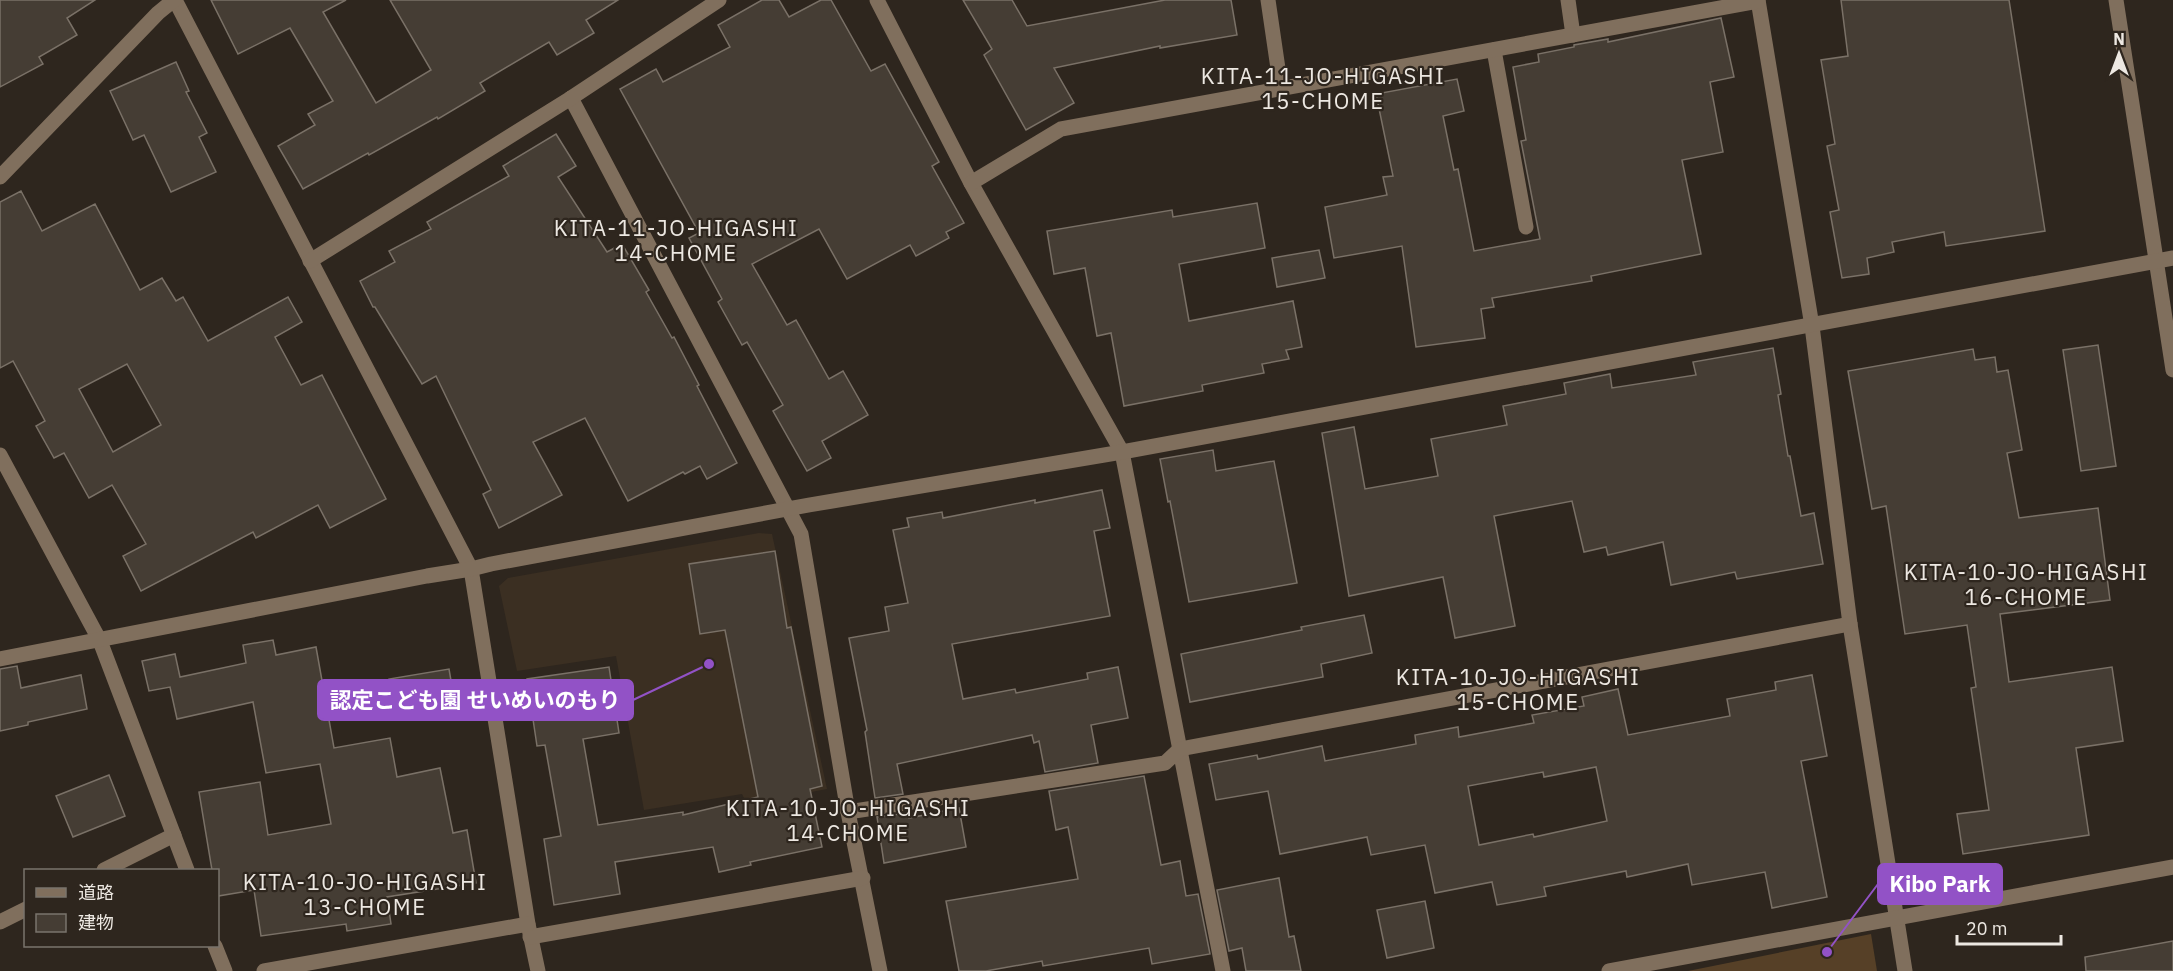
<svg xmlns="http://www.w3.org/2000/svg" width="2173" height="971" font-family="'IBM Plex Sans','Noto Sans JP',sans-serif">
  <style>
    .built { fill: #3b2f22 }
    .green { fill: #564027 }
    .building { fill: #453d34; stroke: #7a7167; stroke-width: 1.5; fill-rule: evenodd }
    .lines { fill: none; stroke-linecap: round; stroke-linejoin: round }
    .minor { stroke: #806f5d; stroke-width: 15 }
    .labels { text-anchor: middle; stroke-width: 4.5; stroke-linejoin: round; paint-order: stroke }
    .neighbourhood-label { font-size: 22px; letter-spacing: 1.5px; fill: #ede8e2; stroke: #2e261e }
    .leader { fill: none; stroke: #9252c6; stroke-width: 2 }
    .callout-dot { fill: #9252c6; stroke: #2e261e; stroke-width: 2 }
    .callout { fill: #9252c6; stroke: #9252c6; stroke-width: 2 }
    .callout-label { font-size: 22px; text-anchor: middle; font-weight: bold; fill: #fff }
  </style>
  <rect width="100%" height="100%" fill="#2e261e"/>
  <!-- built -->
  <polygon class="built" points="759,533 772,534 827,789 747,804 742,794 644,810 616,656 517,671 499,586 508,578"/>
  <!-- green -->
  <polygon class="green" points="1871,934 1877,971 1688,971"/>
  <!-- building -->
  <g class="building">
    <polygon points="0,0 95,0 67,18 77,35 39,57 43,64 0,87"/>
    <polygon points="211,0 346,0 323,12 376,103 431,70 390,0 618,0 586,20 594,33 557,55 549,42 480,83 485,91 438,119 437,117 369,155 368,153 303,189 278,146 315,125 308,114 333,101 290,28 238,54"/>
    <polygon points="762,0 779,0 789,17 821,0 831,0 871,71 885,64 939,162 932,166 964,223 946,232 949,238 916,256 910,245 847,279 819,229 752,264 787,325 796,320 829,379 843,371 868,415 822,441 831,458 807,471 773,411 783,405 747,342 742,345 718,302 722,299 689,238 699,233 620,89 656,69 663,82 730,47 718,25"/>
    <polygon points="963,0 1012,0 1027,26 1165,0 1231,0 1237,35 1160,48 1160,46 1054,68 1074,103 1026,130 984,55 992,49"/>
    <polygon points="1841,0 2009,0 2045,231 1946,246 1944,232 1892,242 1894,252 1867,258 1869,274 1842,278 1830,212 1839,210 1827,146 1835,144 1821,60 1848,56"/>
    <polygon points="1721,18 1734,77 1710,82 1723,152 1682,160 1701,254 1591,276 1592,281 1492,298 1494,307 1481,309 1485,338 1416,347 1402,246 1334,258 1325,207 1387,195 1383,177 1393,176 1376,94 1457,79 1464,111 1443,116 1454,170 1458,169 1474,251 1540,239 1521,141 1526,140 1513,67 1539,62 1538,54 1574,47 1574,45 1608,39 1608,42"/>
    <polygon points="176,62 189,91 186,92 207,133 199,137 216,172 171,192 144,135 133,140 110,91"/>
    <polygon points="556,134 576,166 558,177 607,252 622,244 649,290 646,292 672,338 674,337 699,385 697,386 737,463 707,479 700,466 685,474 683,472 628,501 585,418 533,442 562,495 499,528 483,494 491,490 436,376 422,384 375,307 373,307 360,281 395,262 389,251 431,229 427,222 509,176 503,166"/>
    <path d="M21,191L42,231L95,204L140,290L162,278L176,301L183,297L208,341L288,297L302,322L275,337L301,385L322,375L386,499L330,528L318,505L256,538L253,532L141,591L123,556L146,544L112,485L89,498L64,453L54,458L36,426L45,421L13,361L0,368V202ZM127,364L161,425L113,452L79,389Z"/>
    <polygon points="1257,203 1265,248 1179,264 1189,321 1293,301 1302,347 1286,350 1289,359 1262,364 1264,373 1202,385 1203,391 1124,406 1111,333 1097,336 1085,268 1054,274 1047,231 1172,210 1173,217"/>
    <polygon points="1319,250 1325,278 1277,287 1272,258"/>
    <polygon points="2098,345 2116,466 2081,471 2063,350"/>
    <polygon points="1773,348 1781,394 1778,395 1788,456 1790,456 1801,516 1814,513 1823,564 1737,579 1735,572 1671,585 1663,542 1608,555 1606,547 1584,552 1572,501 1494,516 1515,626 1455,638 1443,577 1349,596 1322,433 1354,427 1365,489 1438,476 1431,439 1507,425 1503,406 1566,394 1564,383 1610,374 1612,388 1696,375 1693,362"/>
    <polygon points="1973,349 1975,360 1995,357 1997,372 2008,370 2022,450 2007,453 2019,518 2098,508 2110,600 2000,614 2009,682 2112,667 2123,741 2076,748 2089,835 1963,854 1957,814 1989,810 1971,688 1976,687 1967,625 1905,634 1886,506 1872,509 1848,371"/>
    <polygon points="1213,450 1216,471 1274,461 1297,583 1189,602 1170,501 1168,502 1160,459"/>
    <polygon points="1102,490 1110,528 1094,531 1110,616 952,644 963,699 1015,689 1016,693 1088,679 1087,673 1118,667 1128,718 1091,725 1098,763 1045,772 1039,741 1034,743 1032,735 897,764 903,794 875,798 865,732 867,730 849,638 889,631 885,607 908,603 893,530 909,527 907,518 942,512 943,518 1035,500 1035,503"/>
    <polygon points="775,551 787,628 791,627 822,786 810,789 822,847 750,862 751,865 719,872 713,847 615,862 620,894 554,905 544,839 561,836 545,745 537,746 527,679 609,667 619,733 583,739 598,825 683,812 683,815 758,797 725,630 700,634 689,564"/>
    <polygon points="1364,615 1372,653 1321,664 1323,677 1190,702 1181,654 1302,630 1301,627"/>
    <polygon points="273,640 276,655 316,647 334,748 390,738 397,777 440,768 453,833 467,830 476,883 387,897 391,924 347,931 346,924 261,936 254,890 218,896 218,870 212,870 199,792 260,782 268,835 331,824 320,764 266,773 253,702 177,719 170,687 149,691 142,661 175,654 180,677 246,663 243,645"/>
    <polygon points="17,666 21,688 81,675 87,709 28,722 28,725 0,731 0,669"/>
    <polygon points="449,669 456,710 396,720 389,679"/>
    <path d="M1812,675L1827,756L1801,761L1827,897L1772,908L1765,872L1692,885L1688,864L1627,877L1626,871L1544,887L1546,896L1497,905L1492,882L1435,893L1425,845L1371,855L1367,837L1280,854L1268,791L1216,800L1209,764L1257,755L1258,759L1322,746L1325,761L1416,744L1415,735L1458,727L1459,737L1534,723L1532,715L1584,706L1582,697L1618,689L1628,735L1730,716L1727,699L1776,690L1775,682ZM1596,767L1607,821L1534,837L1533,834L1479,845L1468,786L1543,772L1544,777Z"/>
    <polygon points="109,775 125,816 73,837 56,796"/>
    <polygon points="1144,776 1161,865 1180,861 1186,896 1198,894 1210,954 1152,964 1149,948 1043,966 1042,961 986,971 959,971 946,901 1078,879 1068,827 1056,830 1049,791"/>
    <polygon points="959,808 966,847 884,863 877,817 908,813 909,818"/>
    <polygon points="1279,878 1289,937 1294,936 1301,971 1246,971 1242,948 1229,951 1217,890"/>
    <polygon points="1425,901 1434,948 1387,958 1377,910"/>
    <polygon points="2173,941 2173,971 2086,971 2085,957"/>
  </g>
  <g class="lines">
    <!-- minor -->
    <g class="minor">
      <polyline points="175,0 471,569 528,924 538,971"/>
      <polyline points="877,0 971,183 1122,452 1223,971"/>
      <polyline points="1268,0 1281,89"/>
      <polyline points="1568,0 1573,35"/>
      <polyline points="1758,0 1812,326 1850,624 1905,971"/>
      <polyline points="2116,0 2173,370"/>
      <polyline points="1494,50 1526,227"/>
      <polyline points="571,98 801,534 848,812 880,971"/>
      <polyline points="0,177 158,13 174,0"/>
      <polyline points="971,183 1061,129 1758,1"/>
      <polyline points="310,261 571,98 719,0"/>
      <polyline points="0,455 100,641 187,870"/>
      <polyline points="0,659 427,576 471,569 491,564 809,505 1122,452 2173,258"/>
      <polyline points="848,812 1165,763 1180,749 1850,624"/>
      <polyline points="104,870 174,835"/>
      <polyline points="0,922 26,909"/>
      <polyline points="530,937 863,878"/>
      <polyline points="215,946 225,971"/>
      <polyline points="264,971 528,924"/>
      <polyline points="1609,971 2173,867"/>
    </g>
  </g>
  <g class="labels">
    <!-- neighbourhood labels -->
    <g class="neighbourhood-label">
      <text x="1323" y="84">KITA-11-JO-HIGASHI<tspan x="1323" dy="25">15-CHOME</tspan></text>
      <text x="676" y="236">KITA-11-JO-HIGASHI<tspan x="676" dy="25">14-CHOME</tspan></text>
      <text x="2026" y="580">KITA-10-JO-HIGASHI<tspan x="2026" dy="25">16-CHOME</tspan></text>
      <text x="1518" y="685">KITA-10-JO-HIGASHI<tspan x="1518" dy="25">15-CHOME</tspan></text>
      <text x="848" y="816">KITA-10-JO-HIGASHI<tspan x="848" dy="25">14-CHOME</tspan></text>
      <text x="365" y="890">KITA-10-JO-HIGASHI<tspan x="365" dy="25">13-CHOME</tspan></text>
    </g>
  </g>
  <!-- callouts -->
  <path class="leader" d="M709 664L633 700M1827 952L1878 884"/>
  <g class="callout-dot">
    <circle cx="709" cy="664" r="6"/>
    <circle cx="1827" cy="952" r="6"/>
  </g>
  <g class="callout">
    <rect x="318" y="680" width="315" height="40" rx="6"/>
    <rect x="1878" y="864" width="124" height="40" rx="6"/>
  </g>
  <g class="callout-label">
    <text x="475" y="708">認定こども園 せいめいのもり</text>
    <text x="1940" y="892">Kibo Park</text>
  </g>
  <!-- legend -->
  <rect x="24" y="869" width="195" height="78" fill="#2e261e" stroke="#7a746c" stroke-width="1.5"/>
  <rect x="36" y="888" width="30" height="9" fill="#806f5d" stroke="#7a746c" stroke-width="1.5"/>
  <text x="78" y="899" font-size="18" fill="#ede8e2">道路</text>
  <rect x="36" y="914" width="30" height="18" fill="#453d34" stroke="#7a746c" stroke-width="1.5"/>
  <text x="78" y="929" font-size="18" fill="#ede8e2">建物</text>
  <!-- north arrow -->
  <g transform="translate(2119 54)" stroke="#2e261e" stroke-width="4.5" paint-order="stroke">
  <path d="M0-4.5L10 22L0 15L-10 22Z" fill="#ede8e2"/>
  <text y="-9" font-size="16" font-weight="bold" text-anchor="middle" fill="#ede8e2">N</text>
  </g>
  <!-- scale -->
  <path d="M1957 935v9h104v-9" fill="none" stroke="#ede8e2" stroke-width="3"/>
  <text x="1966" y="935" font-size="18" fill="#ede8e2" stroke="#2e261e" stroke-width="4.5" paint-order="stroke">20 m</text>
</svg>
